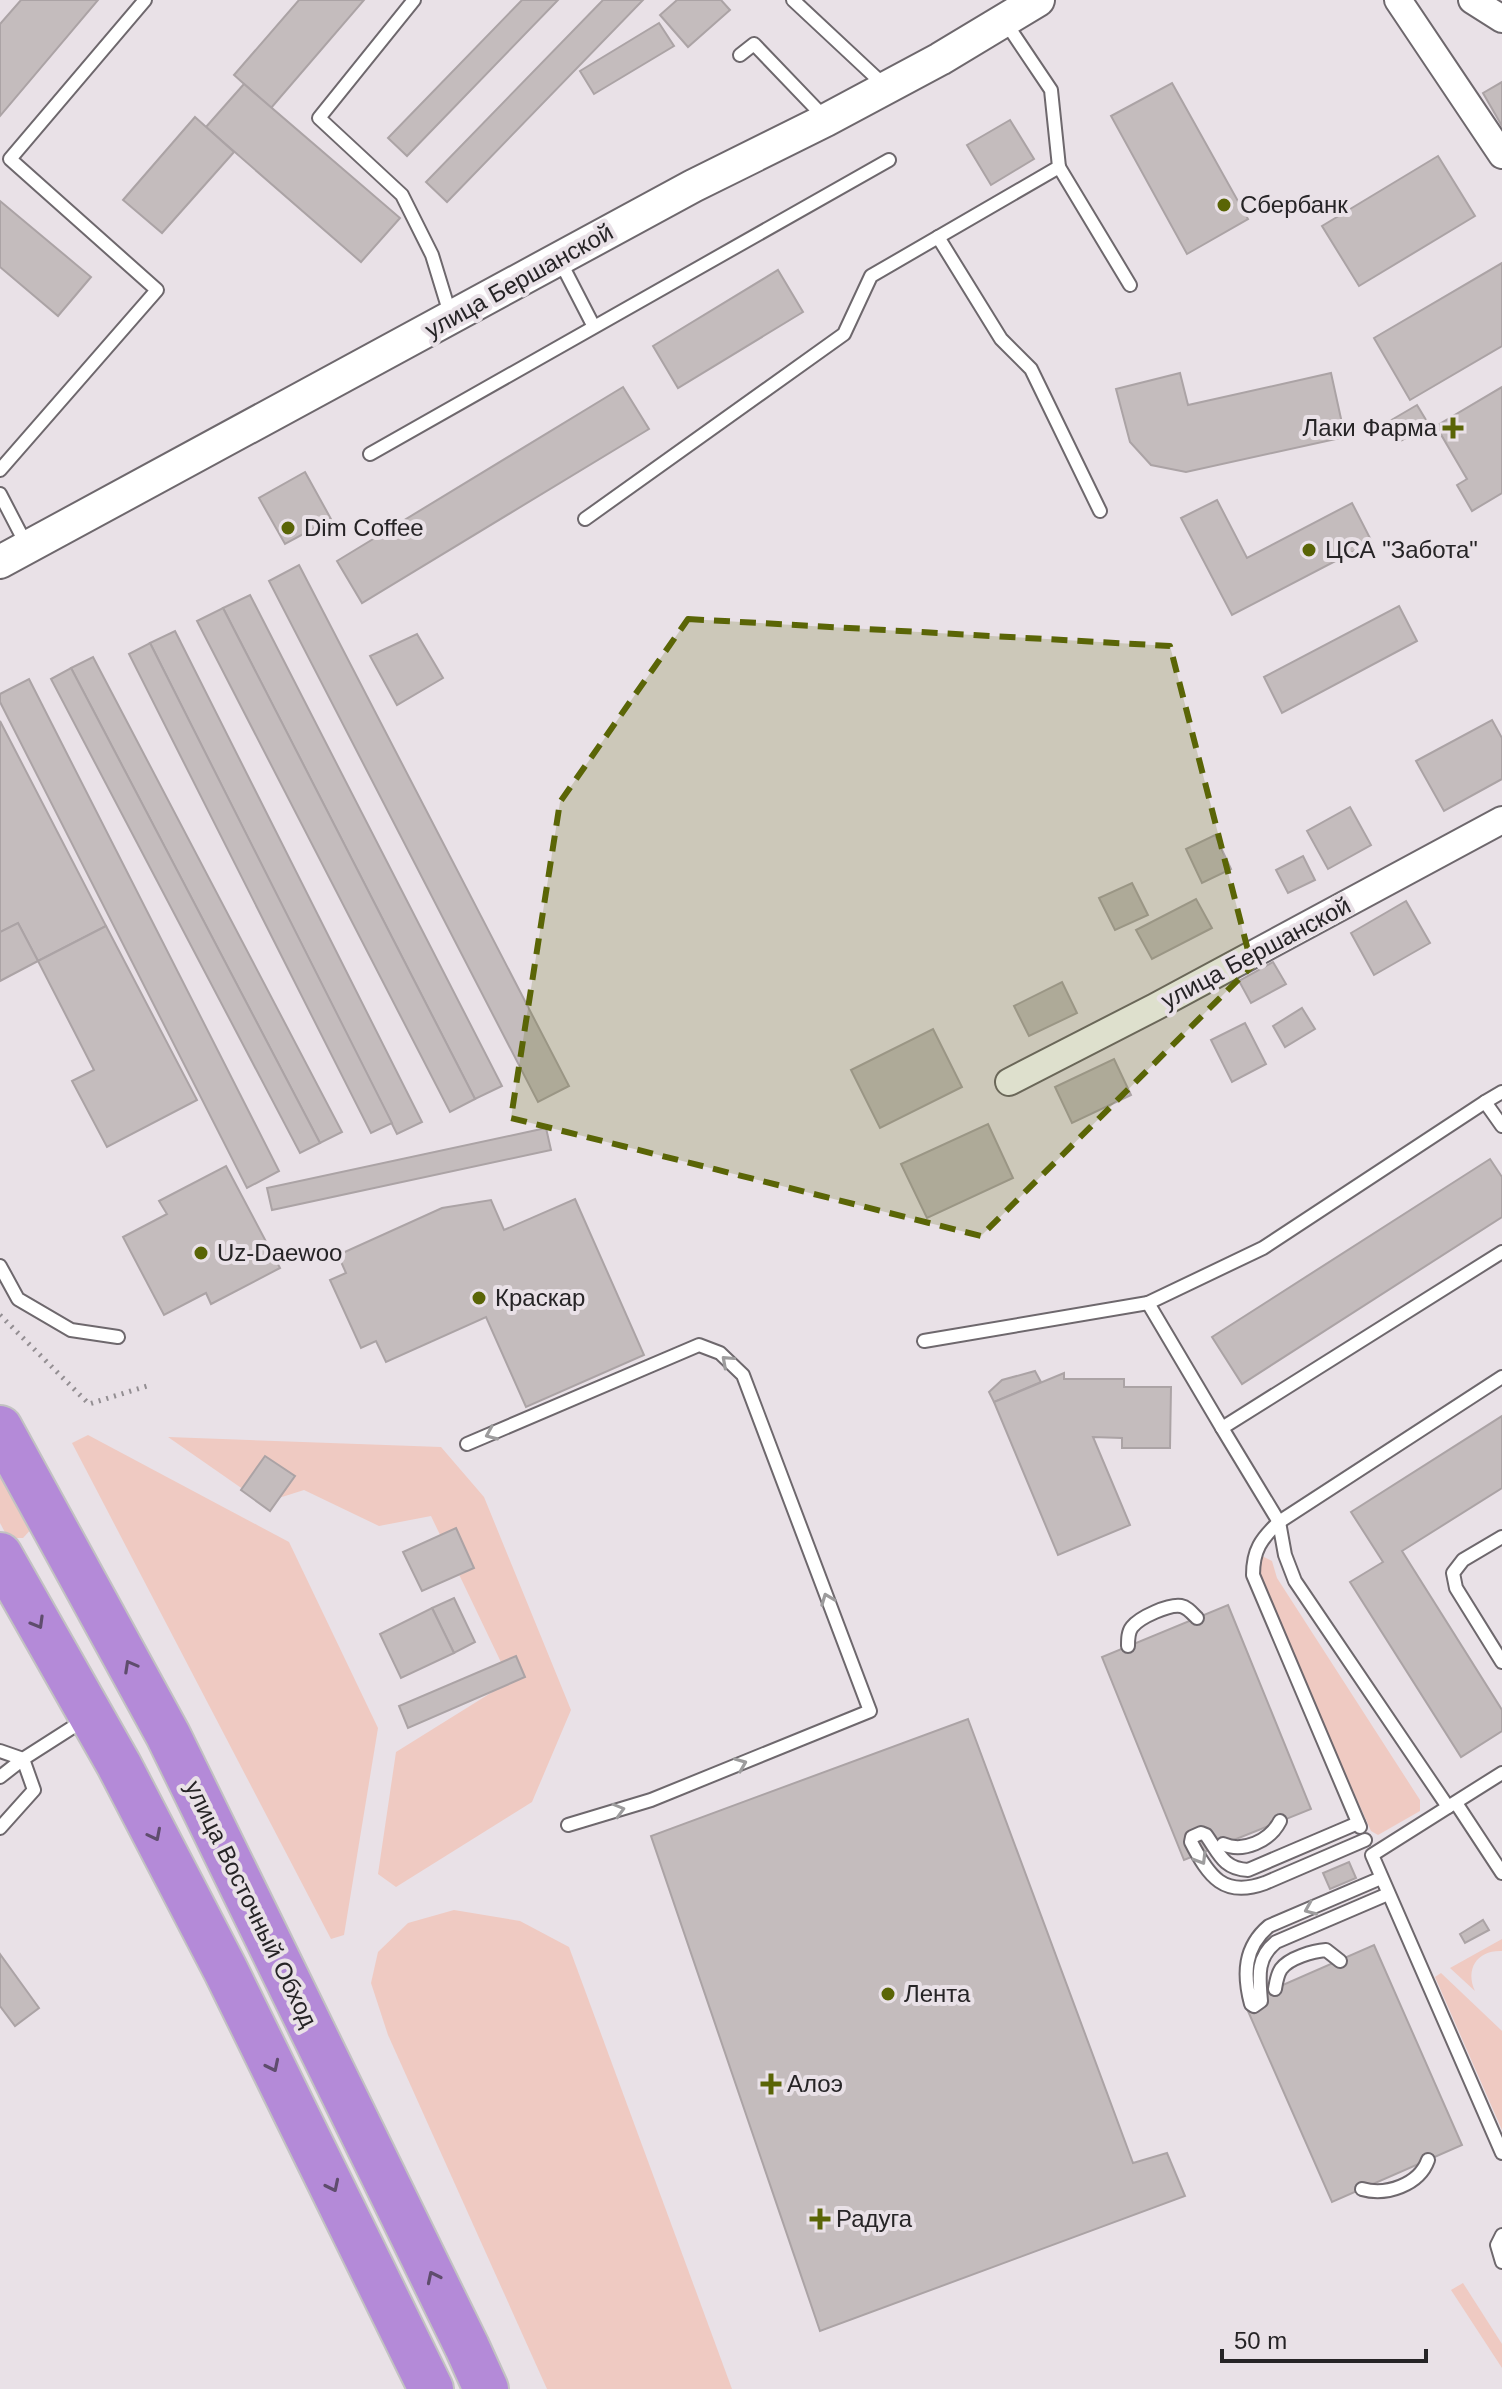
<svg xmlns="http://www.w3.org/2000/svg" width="1502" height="2389" font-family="Helvetica,sans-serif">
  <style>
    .green { fill: #efcac2 }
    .building { fill: #c4bcbd; stroke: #aba3a5; stroke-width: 2 }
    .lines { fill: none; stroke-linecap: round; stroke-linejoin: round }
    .service-casing { stroke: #6e686d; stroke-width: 16 }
    .minor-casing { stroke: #6e686d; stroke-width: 30 }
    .tertiary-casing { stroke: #6e686d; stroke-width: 36 }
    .trunk-casing { stroke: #c2c2c2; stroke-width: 48 }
    .path { stroke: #938e92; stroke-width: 5; stroke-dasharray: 2 6; stroke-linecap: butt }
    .service { stroke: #fff; stroke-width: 12 }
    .minor { stroke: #fff; stroke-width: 26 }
    .tertiary { stroke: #fff; stroke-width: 32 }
    .trunk { stroke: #b48ad8; stroke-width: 44 }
    .oneway { stroke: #9d9c9d }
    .oneway2 { stroke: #5f4d6d }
    .marked { fill: #5a6506; fill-opacity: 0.2; stroke: #5a6506; stroke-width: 6; stroke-dasharray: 16 10; stroke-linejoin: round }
    .poi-dot { fill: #5a6506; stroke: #e9e1e7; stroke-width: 3 }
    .labels { text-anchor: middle; stroke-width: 8; stroke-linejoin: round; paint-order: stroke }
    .poi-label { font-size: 24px; fill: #262426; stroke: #e9e1e7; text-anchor: start }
    .street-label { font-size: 24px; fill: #262426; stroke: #e9e1e7 }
  </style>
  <rect width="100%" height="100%" fill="#e9e1e7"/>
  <!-- green -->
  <g class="green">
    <polygon points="88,1435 289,1542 378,1728 344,1935 331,1939 72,1443"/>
    <polygon points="168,1437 441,1447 484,1497 571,1710 532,1802 396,1887 378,1874 396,1752 510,1681 431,1516 379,1526 304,1490 263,1503"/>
    <polygon points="0,1468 33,1527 23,1538 8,1538 0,1523"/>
    <polygon points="1262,1556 1272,1561 1277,1578 1420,1800 1420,1811 1378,1835 1371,1831 1265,1592 1259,1575 1258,1559"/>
    <polygon points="454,1910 520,1921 569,1947 732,2389 547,2389 388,2035 371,1983 378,1952 408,1923"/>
    <path d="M1502,1939V1951C1477,1950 1465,1969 1475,1991L1450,1968Z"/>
    <polygon points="1441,1973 1502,2031 1502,2130 1435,1977"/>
    <polygon points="1463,2283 1502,2344 1502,2368 1451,2290"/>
  </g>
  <!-- building -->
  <g class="building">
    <polygon points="21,0 98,0 0,116 0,24"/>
    <polygon points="299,0 364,0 271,108 234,75"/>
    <polygon points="522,0 558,0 407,156 388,138"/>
    <polygon points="603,0 643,0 447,202 426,182"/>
    <polygon points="677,0 721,0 730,10 688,47 660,15"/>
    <polygon points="659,23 674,46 594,94 580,71"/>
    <polygon points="1502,82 1502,126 1483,93"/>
    <polygon points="1172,83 1248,219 1187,254 1111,116"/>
    <polygon points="244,84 400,218 361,262 206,127"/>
    <polygon points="195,117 234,152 162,233 123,200"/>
    <polygon points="1010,120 1034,159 991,185 967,145"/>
    <polygon points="1438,156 1475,216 1359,286 1322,226"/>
    <polygon points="0,201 91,277 58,316 0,267"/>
    <polygon points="1502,263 1502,346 1410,400 1374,338"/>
    <polygon points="778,270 803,312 678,388 653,346"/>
    <polygon points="1180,373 1188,405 1331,373 1345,437 1186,472 1151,465 1130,442 1116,389"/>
    <polygon points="623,387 649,429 362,603 337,561"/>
    <polygon points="1502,387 1502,493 1472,511 1457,485 1467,479 1436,426"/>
    <polygon points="1417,405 1429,425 1399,442 1388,422"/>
    <polygon points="305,472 331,519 285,544 259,498"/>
    <polygon points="1217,500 1247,558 1352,503 1372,542 1232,615 1181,518"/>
    <polygon points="299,565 569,1086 538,1102 269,581"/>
    <polygon points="250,595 502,1086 475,1099 223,608"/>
    <polygon points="1399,606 1417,641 1282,713 1264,677"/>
    <polygon points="223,608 475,1099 450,1112 197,621"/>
    <polygon points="175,631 422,1122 397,1134 150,643"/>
    <polygon points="417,634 443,678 397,705 370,656"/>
    <polygon points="150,643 392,1123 371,1133 129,654"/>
    <polygon points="93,657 342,1132 320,1143 71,668"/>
    <polygon points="71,668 320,1143 300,1153 51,679"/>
    <polygon points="29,679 279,1171 247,1188 0,702 0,694"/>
    <polygon points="1492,720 1502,738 1502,779 1444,811 1416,761"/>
    <polygon points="0,721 106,926 38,961 18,923 0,932"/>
    <polygon points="1350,807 1371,845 1328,869 1307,831"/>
    <polygon points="1215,835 1231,869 1202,883 1186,849"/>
    <polygon points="1303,856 1315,880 1288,893 1276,870"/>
    <polygon points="1132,883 1148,915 1115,930 1099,898"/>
    <polygon points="1196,899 1212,928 1152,959 1136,930"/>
    <polygon points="1406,901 1430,943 1374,975 1351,933"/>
    <polygon points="18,923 38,961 0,981 0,932"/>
    <polygon points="106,926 197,1100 107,1147 72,1081 94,1070 38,961"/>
    <polygon points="1273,962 1286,984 1251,1003 1239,981"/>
    <polygon points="1062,982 1077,1013 1029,1036 1014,1006"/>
    <polygon points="1302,1008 1315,1029 1285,1047 1273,1026"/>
    <polygon points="1245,1023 1266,1064 1232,1082 1211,1040"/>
    <polygon points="933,1029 962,1087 880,1128 851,1070"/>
    <polygon points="1114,1059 1131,1095 1072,1123 1055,1087"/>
    <polygon points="988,1124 1013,1178 927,1218 901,1164"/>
    <polygon points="546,1128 551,1150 272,1210 267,1188"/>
    <polygon points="1490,1159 1502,1177 1502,1217 1242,1384 1212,1337"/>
    <polygon points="226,1166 280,1268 211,1304 206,1293 164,1315 123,1237 167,1214 159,1201"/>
    <polygon points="575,1199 644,1355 526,1407 486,1317 386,1362 376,1341 361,1348 330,1280 346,1273 338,1255 442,1208 491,1200 504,1230"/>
    <polygon points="1035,1371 1041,1382 994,1402 989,1392 1002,1380"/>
    <polygon points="1064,1373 1064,1379 1124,1379 1124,1387 1171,1387 1170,1448 1122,1448 1122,1438 1093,1437 1130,1525 1058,1555 994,1402"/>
    <polygon points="1502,1416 1502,1488 1402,1551 1502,1710 1502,1731 1461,1757 1350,1582 1383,1562 1351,1512"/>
    <polygon points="265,1456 295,1476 270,1511 241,1490"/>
    <polygon points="456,1528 474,1568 422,1591 403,1552"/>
    <polygon points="454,1598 475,1642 454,1653 432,1608"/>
    <polygon points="1228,1605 1311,1809 1184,1860 1102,1657"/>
    <polygon points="432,1608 454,1653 401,1678 380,1634"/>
    <polygon points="516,1656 525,1677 408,1728 399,1706"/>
    <polygon points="968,1719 1133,2163 1167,2153 1185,2196 820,2331 651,1836"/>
    <polygon points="1349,1862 1356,1878 1330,1889 1323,1873"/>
    <polygon points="1483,1920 1489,1930 1465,1943 1460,1934"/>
    <polygon points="1374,1945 1462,2145 1332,2202 1244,2002"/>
    <polygon points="0,1954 39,2008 15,2026 0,2006"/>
  </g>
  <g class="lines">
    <defs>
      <g id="service">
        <polyline points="414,0 319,118 402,195 432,255 451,317"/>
        <polyline points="793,0 884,85"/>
        <polyline points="740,55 754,44 824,117"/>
        <polyline points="1059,167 1130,285"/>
        <polyline points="938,237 1001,339 1031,369 1100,511"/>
        <polyline points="560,261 593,325"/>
        <polyline points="370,454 889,160"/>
        <polyline points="0,470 157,290 10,159 145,0"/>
        <polyline points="0,494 27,546"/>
        <polyline points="585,519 844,334 871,276 1059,167 1051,90 1006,23"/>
        <polyline points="1485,1102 1502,1092"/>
        <polyline points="1502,1126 1485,1102 1263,1248 1148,1303 1222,1428 1502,1252"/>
        <polyline points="0,1266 18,1299 71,1330 118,1337"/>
        <polyline points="924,1341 1148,1303"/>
        <polyline points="1222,1428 1279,1522 1502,1377"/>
        <polyline points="467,1444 699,1345 720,1353 743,1375 870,1711 651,1800 568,1825"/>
        <polyline points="1279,1522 1285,1555 1295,1581 1448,1807 1502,1773"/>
        <path d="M1279,1522C1261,1539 1253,1550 1253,1575L1360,1827"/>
        <polyline points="1502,1537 1463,1560 1453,1573 1456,1588 1502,1662"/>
        <path d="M1128,1646C1128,1639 1128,1632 1132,1627C1140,1617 1169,1604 1181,1606C1187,1607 1192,1613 1197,1618"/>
        <polyline points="0,1751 23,1759 84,1720"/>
        <polyline points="0,1777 23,1759 34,1790 0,1828"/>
        <polyline points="1456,1803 1502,1873"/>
        <polyline points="1448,1807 1372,1855 1502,2153"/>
        <path d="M1358,1823L1248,1870C1223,1869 1219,1853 1206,1835L1201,1833L1192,1837L1191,1842C1209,1877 1224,1898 1265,1883L1365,1840"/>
        <path d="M1223,1844C1243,1853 1270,1841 1280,1821"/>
        <path d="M1381,1878L1269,1926C1244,1947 1243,1974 1251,2004L1254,2006L1261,2001C1259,1977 1256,1958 1276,1942L1388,1894"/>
        <path d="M1275,1989C1276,1983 1277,1975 1281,1969C1289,1958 1313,1951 1326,1950L1340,1961"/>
        <path d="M1362,2189C1386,2196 1419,2185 1428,2160"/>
        <polyline points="1502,2235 1497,2245 1502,2262"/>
      </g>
      <g id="minor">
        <polyline points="1398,0 1502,155"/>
        <polyline points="1472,0 1502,19"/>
        <polyline points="1009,1082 1155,1007 1502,820"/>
      </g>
      <polyline id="tertiary" points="0,562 693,186 826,120 940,59 1038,0"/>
      <g id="trunk">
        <polyline points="0,1428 168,1735 467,2347 486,2389"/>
        <polyline points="0,1555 119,1765 225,1969 431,2389"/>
      </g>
    </defs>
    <!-- service casing -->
    <use href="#service" class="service-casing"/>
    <!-- minor casing -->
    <use href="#minor" class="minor-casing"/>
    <!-- tertiary casing -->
    <use href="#tertiary" class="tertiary-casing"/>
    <!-- trunk casing -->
    <use href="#trunk" class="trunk-casing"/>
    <!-- path -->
    <polyline class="path" points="0,1315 89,1404 147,1386"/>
    <!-- service -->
    <use href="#service" class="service"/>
    <!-- minor -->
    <use href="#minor" class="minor"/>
    <!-- tertiary -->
    <use href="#tertiary" class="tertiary"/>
    <!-- trunk -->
    <use href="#trunk" class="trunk"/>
  </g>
  <!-- one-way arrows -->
  <defs><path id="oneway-chevron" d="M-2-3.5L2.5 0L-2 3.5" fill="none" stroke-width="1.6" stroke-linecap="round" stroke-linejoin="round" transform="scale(2)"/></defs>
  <g class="oneway">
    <use href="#oneway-chevron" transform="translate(727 1361) rotate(-138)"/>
    <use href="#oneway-chevron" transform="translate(491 1434) rotate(157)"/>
    <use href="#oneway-chevron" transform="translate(827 1599) rotate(-111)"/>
    <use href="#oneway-chevron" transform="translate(741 1764) rotate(-22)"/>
    <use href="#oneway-chevron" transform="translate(619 1810) rotate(-16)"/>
    <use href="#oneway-chevron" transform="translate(1201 1859) rotate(59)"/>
    <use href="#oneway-chevron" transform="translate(1310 1909) rotate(157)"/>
  </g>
  <g class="oneway2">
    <use href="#oneway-chevron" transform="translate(38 1623) rotate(60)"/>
    <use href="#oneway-chevron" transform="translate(130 1666) rotate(-119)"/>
    <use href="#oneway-chevron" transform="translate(155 1835) rotate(63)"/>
    <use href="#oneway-chevron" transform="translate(273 2066) rotate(64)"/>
    <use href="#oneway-chevron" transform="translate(333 2186) rotate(64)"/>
    <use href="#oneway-chevron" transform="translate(433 2277) rotate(-116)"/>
  </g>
  <!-- marked area -->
  <path class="marked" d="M688,619L1170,646L1252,966L981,1236L511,1118L560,802Z"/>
  <!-- markers -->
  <g class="poi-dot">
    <circle cx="1224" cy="205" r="8"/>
    <path d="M1449 416h8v8h8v8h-8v8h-8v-8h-8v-8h8z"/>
    <circle cx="288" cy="528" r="8"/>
    <circle cx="1309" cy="550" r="8"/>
    <circle cx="201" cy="1253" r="8"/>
    <circle cx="479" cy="1298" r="8"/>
    <circle cx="888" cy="1994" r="8"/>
    <path d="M767 2072h8v8h8v8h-8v8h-8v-8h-8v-8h8z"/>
    <path d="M816 2207h8v8h8v8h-8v8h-8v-8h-8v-8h8z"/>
  </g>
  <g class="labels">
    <!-- poi labels -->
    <g class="poi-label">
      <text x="1240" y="213">Сбербанк</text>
      <text x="1437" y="436" text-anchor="end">Лаки Фарма</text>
      <text x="304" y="536">Dim Coffee</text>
      <text x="1325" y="558">ЦСА "Забота"</text>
      <text x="217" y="1261">Uz-Daewoo</text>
      <text x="495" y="1306">Краскар</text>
      <text x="904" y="2002">Лента</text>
      <text x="787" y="2092">Алоэ</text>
      <text x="836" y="2227">Радуга</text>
    </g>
    <!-- street labels -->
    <g class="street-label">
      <text transform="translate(519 281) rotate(-29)" y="8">улица Бершанской</text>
      <text transform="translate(1256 953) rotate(-28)" y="8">улица Бершанской</text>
      <text transform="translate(251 1904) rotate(64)" y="8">улица Восточный Обход</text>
    </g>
  </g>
  <!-- scale -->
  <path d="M1222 2349v12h204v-12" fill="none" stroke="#262426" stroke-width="4"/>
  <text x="1234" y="2349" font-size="24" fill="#262426" stroke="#e9e1e7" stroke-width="6" paint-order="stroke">50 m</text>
</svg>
